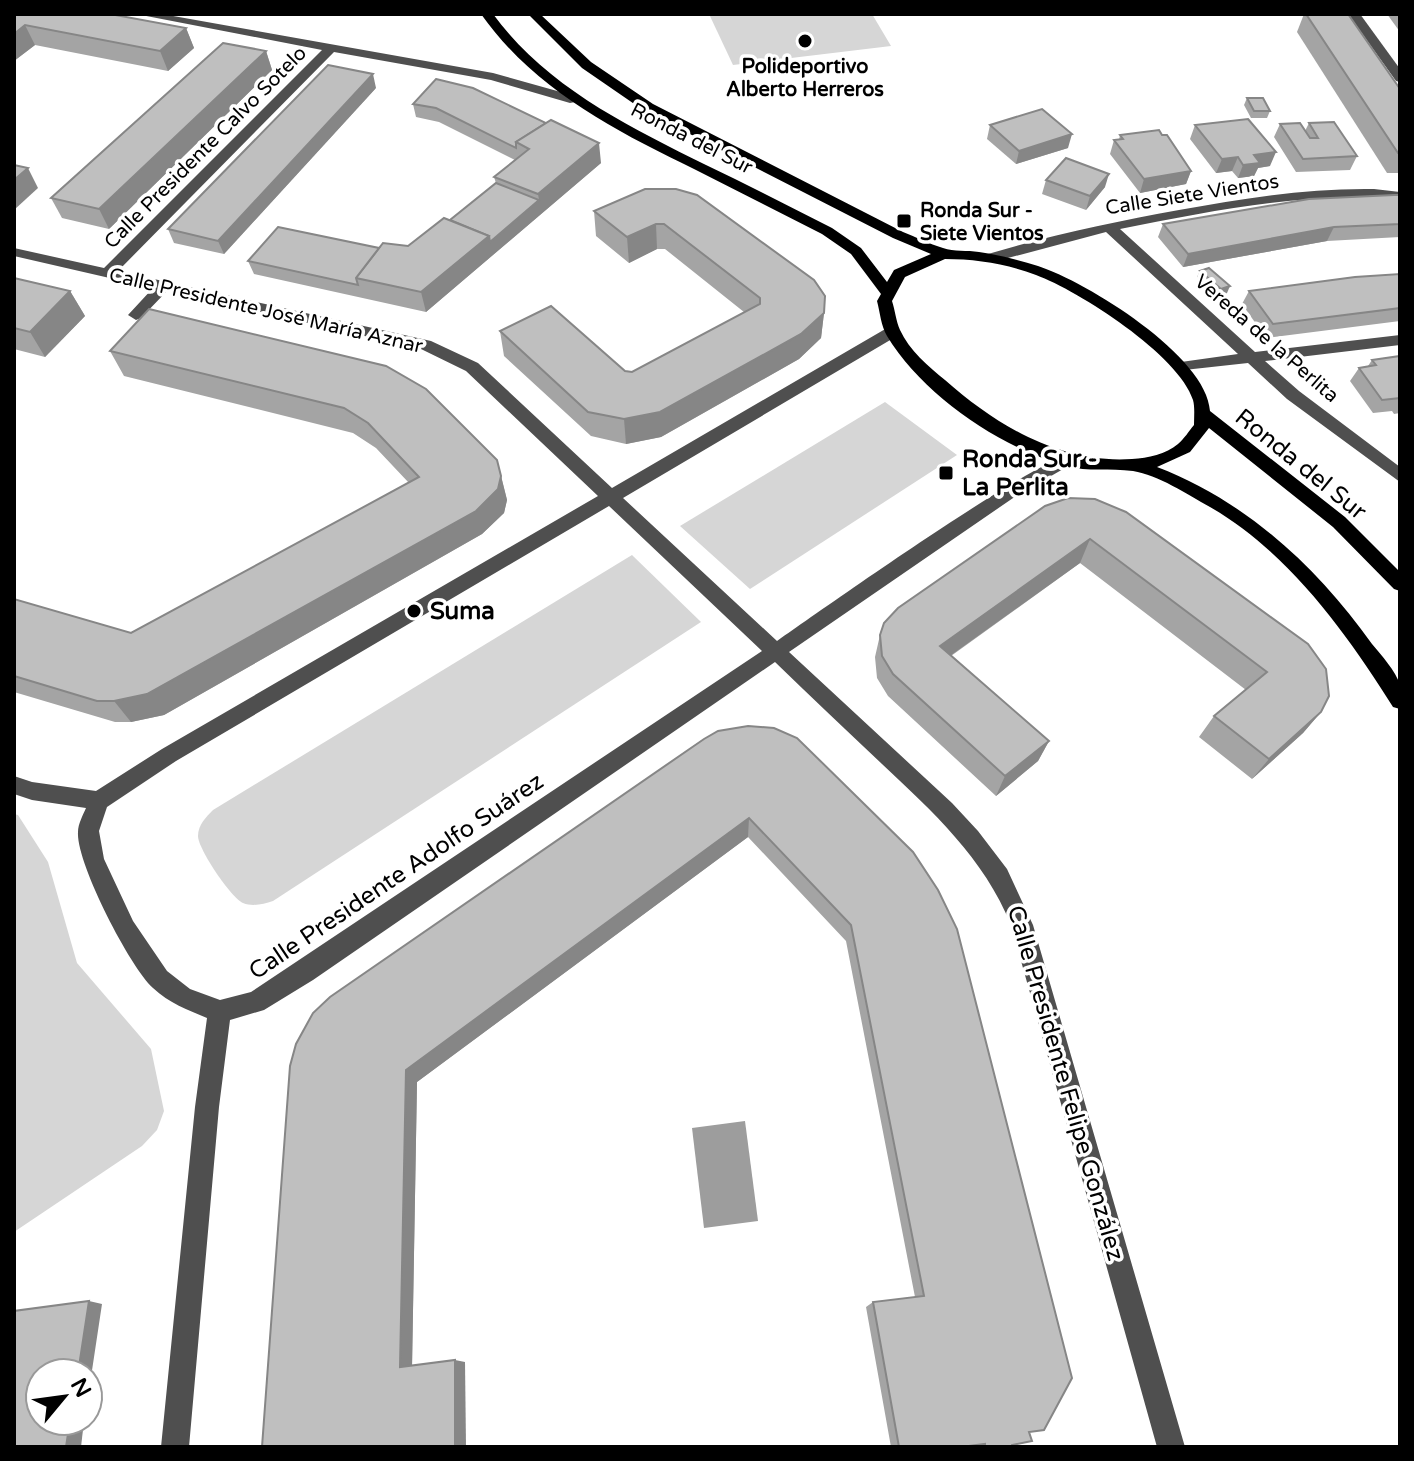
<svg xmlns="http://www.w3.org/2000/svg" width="1414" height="1461" font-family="'Varela Round',sans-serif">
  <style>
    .green { fill: #d6d6d6 }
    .water { fill: #9d9d9d }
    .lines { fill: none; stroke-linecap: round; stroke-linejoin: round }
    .minor { fill: #4f4f4f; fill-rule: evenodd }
    .major { fill: #000; fill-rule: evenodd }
    .wall { fill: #a4a4a4 }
    .shaded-wall { fill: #868686 }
    .building { fill: #bfbfbf; stroke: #868686; stroke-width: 2 }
    .poi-dot { fill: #000; stroke: #fff; stroke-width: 3 }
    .labels { text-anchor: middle; stroke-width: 7; stroke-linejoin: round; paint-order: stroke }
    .far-poi-label { font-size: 20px; font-weight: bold; fill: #000; stroke: #fff }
    .far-street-label { font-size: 20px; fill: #000; stroke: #fff }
    .poi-label { font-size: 24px; font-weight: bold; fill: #000; stroke: #fff; text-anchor: start }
    .street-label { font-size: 24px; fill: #000; stroke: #fff }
  </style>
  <rect width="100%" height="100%" fill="#fff"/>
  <!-- green -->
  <g class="green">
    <polygon points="709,14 872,14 891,46 733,65"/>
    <polygon points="885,402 957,455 750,589 680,526"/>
    <path d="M632,555L701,622L273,901C263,904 253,907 243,903C231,898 198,849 198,836C198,825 206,817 213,810Z"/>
    <polygon points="14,814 18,815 48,862 77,963 151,1049 164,1111 157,1130 142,1146 14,1232"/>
  </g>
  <!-- water -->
  <polygon class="water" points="745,1121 758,1221 704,1228 692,1128"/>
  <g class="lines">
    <!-- minor -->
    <g class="minor">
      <path d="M136,14H162L493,73L575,96V102L570,103L491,80L334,52L118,271L431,341L478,363L612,488L887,328H897V336L623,498L777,641C813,616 1048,449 1072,456L1074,460L1072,464L1016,496L789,652L952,803L978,831L1007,869L1033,925L1185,1447H1157L1011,925C984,858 933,812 882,764C846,730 810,696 775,662L313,980L264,1010L230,1020L219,1107L189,1447H161L195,1107L207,1018C188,1010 169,1003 153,988C130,967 76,863 78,832C78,824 83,815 86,808L32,800L14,794V776L32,782L96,791L162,749L598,496L466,371L421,349L167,291L141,318L136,320L128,315L153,288L14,256V248L104,268L322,50ZM609,506L762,651L251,992L220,1000L190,989L167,971L133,921L104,859L99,831L107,807L176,761Z"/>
      <polygon points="1348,14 1360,14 1400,69 1400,82 1396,81"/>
      <path d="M1374,189L1400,192V200C1306,191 1212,211 1120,229L1255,352L1400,335V345L1265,361L1299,391L1400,467V482L1287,399L1248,363L1175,371V363L1181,362L1238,354L1106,232L993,262L986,257L988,254C1051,235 1114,222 1179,210C1244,198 1308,188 1374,189Z"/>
    </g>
    <!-- major -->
    <path class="major" d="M481,14H493C547,87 626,125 706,165C748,185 790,207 832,228L861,248L887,282L894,270L931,254L893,238L643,110L582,68L528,14H540L591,62L653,104L903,232C916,237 929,244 943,248C954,252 967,250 979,252C999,255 1019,260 1038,266C1087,282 1207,356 1210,411L1345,517L1400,572V591L1394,589L1333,527L1209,428L1190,452L1157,467C1246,501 1317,567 1372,644C1381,655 1396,671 1400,685C1402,691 1400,702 1400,709L1393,707C1346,632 1288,552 1210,507C1187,494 1158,475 1133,471C1110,468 1088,472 1066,466C999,447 923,395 887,336C881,326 880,312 877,301L881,294L851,254L822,234C780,213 738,191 696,170C614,130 535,90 481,14ZM945,259C976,259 1007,264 1036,275C1079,291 1179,355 1193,400C1195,407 1194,417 1194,425C1189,431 1184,439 1178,444C1166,454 1148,458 1132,459C1061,464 997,426 945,380C929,367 909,350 900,330C896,321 895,310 892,301L905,277Z"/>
  </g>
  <!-- wall -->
  <g class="wall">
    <polygon points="14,14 186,28 194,48 168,71 35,45 14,61"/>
    <polygon points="1304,14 1348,14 1400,89 1400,173 1387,173 1297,32"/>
    <polygon points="1387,14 1400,14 1400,32"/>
    <polygon points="266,51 272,70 109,229 62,218 51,198"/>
    <polygon points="436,79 601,163 426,312 254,274 248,261 408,246 450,220 496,183 494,177 515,160 439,122 416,117 413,104"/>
    <polygon points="376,88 224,254 174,243 168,229"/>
    <polygon points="1247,98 1270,111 1267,118 1251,118 1244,105"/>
    <polygon points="1309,123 1357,156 1350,170 1296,172 1274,137 1280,124 1305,131"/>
    <polygon points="990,125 1068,148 1016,164 987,139"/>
    <polygon points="1195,125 1270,166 1258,168 1254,176 1238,178 1232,171 1216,173 1190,139"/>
    <polygon points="1120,135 1162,135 1191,171 1186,184 1140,193 1110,154 1114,140 1119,140"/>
    <polygon points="1046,180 1105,187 1086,210 1042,194"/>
    <polygon points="645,189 824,313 821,338 799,359 661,437 626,444 591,436 504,356 500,331 625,371 632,372 744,312 665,249 657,249 629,263 596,236 594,211"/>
    <polygon points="1400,195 1400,237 1327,241 1183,267 1158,237 1163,224"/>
    <polygon points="1200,271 1227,293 1218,296 1197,277"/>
    <polygon points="1400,274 1400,321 1266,338 1242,304 1249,291"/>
    <polygon points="14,278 70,291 85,316 45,357 14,349"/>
    <polygon points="149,309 501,476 507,500 504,513 482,534 164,715 131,722 115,722 14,692 14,599 131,633 409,483 376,448 353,433 124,376 110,351"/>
    <polygon points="1400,356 1400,413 1394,414 1392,411 1373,413 1350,381 1359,368 1368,366 1372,360"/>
    <polygon points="1045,506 1321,712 1303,733 1252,779 1199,737 1214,716 1246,690 1080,563 951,656 1049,741 1038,761 996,796 888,696 877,678 875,657 880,635"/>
    <polygon points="797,738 1029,1432 1012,1445 1012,1447 974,1447 974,1445 961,1447 891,1447 866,1307 873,1302 915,1297 846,941 748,837 417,1082 412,1366 465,1362 262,1447 290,1066"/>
  </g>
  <!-- shaded-wall -->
  <g class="shaded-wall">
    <polygon points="25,25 35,45 14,61 14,34"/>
    <polygon points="186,28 194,48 168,71 160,51"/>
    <polygon points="266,51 272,70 109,229 99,209"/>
    <polygon points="373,74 376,88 224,254 218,241"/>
    <polygon points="1072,134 1068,148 1016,164 1019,151"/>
    <polygon points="599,143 601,163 426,312 421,292 489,236 539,200 538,194"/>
    <polygon points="1276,152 1270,166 1258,168 1254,176 1238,178 1243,165 1254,155"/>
    <polygon points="1238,157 1232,171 1216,173 1222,159"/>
    <polygon points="28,168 38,188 14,210 14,180"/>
    <polygon points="1191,171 1186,184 1140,193 1144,179"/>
    <polygon points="1109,174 1105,187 1086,210 1090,196"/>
    <polygon points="656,224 657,249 629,263 627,237"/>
    <polygon points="1334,227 1327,241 1183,267 1188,254"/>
    <polygon points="1230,286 1227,293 1218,296 1221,289"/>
    <polygon points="70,291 85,316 45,357 30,332"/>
    <polygon points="824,313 821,338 799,359 661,437 626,444 624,419"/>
    <polygon points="501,476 507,500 504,513 482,534 164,715 131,722 114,701"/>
    <polygon points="1090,539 1080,563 933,668 940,646"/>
    <polygon points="1321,712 1303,733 1252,779 1269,759"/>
    <polygon points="1049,741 1038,761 996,796 1005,776"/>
    <polygon points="749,818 748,837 417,1082 412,1369 400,1367 406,1070"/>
    <polygon points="89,1301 102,1304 88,1397 88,1373 78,1373"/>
    <polygon points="455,1360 465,1362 466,1447 455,1447"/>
    <polygon points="70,1421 84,1421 81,1447 66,1447"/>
  </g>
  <!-- building -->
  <g class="building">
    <polygon points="14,14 110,14 186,28 160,51 25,25 14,34"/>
    <polygon points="1306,14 1348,14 1400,89 1400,153 1398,153"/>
    <polygon points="223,43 266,51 99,209 51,198"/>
    <polygon points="328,65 373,74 218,241 168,229"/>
    <polygon points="436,79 473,88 546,123 516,142 516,148 436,108 413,104"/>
    <polygon points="1247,98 1263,98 1270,111 1254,111"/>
    <polygon points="1042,109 1072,134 1019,151 990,125"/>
    <polygon points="1248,119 1276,152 1254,155 1260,163 1243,165 1238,157 1222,159 1195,125"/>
    <polygon points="551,120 599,143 538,194 494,177 529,149 516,142"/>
    <polygon points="1334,122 1357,156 1303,159 1280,124 1300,123 1310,138 1318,138 1309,123"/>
    <polygon points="1159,130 1162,135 1167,135 1191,171 1144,179 1114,140 1123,139 1120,135"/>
    <polygon points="1066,158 1109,174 1090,196 1046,180"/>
    <polygon points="14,165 28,168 14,180"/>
    <polygon points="496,183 539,200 490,242 489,236 450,220"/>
    <polygon points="645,189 676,189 697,195 814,280 825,296 824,313 801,334 660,412 624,419 588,412 500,331 551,306 625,371 632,372 760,304 760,298 664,224 656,224 627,237 594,211"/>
    <polygon points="1394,195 1400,195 1400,224 1334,227 1188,254 1163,224 1309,199"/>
    <polygon points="444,218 489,236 421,292 356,278 383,243 408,246"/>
    <polygon points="278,227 379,248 356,278 358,285 248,261"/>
    <polygon points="1209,268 1230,286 1221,289 1200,271"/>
    <polygon points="1400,274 1400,308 1273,324 1249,291 1355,277"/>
    <polygon points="14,278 70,291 30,332 14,328"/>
    <polygon points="149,309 386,366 426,389 497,460 501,476 498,489 476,511 147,694 114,701 97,701 14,676 14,599 131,633 419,477 368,423 344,408 110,351"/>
    <polygon points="1400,356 1400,398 1382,400 1359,368 1376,365 1372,360"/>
    <polygon points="1068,498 1095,499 1126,512 1308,644 1326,669 1329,696 1321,712 1269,759 1214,716 1267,672 1090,539 940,646 1049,741 1005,776 893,674 882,656 880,635 884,623 898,608 1045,506"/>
    <polygon points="748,726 774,728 797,738 913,852 938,890 957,929 1072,1378 1044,1430 1029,1432 1032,1441 1012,1445 1012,1447 985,1447 985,1444 961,1447 899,1447 873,1302 924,1296 851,925 749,818 406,1070 400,1367 455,1360 455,1447 262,1447 290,1066 296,1044 313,1013 330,997 704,739 718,731"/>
    <polygon points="89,1301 78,1373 40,1373 40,1421 70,1421 66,1447 14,1447 14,1311"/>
  </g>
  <!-- markers -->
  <g class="poi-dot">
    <circle cx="805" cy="41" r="8"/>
    <rect x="896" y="213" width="16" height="16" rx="4"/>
    <rect x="938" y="465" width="16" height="16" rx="4"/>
    <circle cx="414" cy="611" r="8"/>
  </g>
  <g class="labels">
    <!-- far-poi labels -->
    <g class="far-poi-label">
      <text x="805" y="73">Polideportivo<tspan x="805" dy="23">Alberto Herreros</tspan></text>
      <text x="920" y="217" text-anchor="start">Ronda Sur -<tspan x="920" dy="23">Siete Vientos</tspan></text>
    </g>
    <!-- far-street labels -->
    <g class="far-street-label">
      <text transform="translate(692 138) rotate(27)" y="7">Ronda del Sur</text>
      <text transform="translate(205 147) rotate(-45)" y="7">Calle Presidente Calvo Sotelo</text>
      <text transform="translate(1192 194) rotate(-9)" y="7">Calle Siete Vientos</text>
      <text transform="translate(266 310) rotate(13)" y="7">Calle Presidente José María Aznar</text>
      <text transform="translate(1267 338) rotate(41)" y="7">Vereda de la Perlita</text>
    </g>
    <!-- poi labels -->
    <g class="poi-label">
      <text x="962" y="467">Ronda Sur -<tspan x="962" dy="28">La Perlita</tspan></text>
      <text x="430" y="619">Suma</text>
    </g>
    <!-- street labels -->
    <g class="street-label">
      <text transform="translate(1301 464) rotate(39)" y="8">Ronda del Sur</text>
      <text transform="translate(396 876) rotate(-34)" y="8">Calle Presidente Adolfo Suárez</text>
      <text transform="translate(1066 1083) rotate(74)" y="8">Calle Presidente Felipe González</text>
    </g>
  </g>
  <!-- border -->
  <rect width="1414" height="1461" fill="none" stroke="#000000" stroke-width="32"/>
  <!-- north arrow -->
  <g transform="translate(64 1397) rotate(61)"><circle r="38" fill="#ffffff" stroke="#999999" stroke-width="2"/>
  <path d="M0-6L14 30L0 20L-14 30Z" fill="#000000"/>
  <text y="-12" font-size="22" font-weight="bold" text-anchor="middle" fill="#000000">N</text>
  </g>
</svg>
